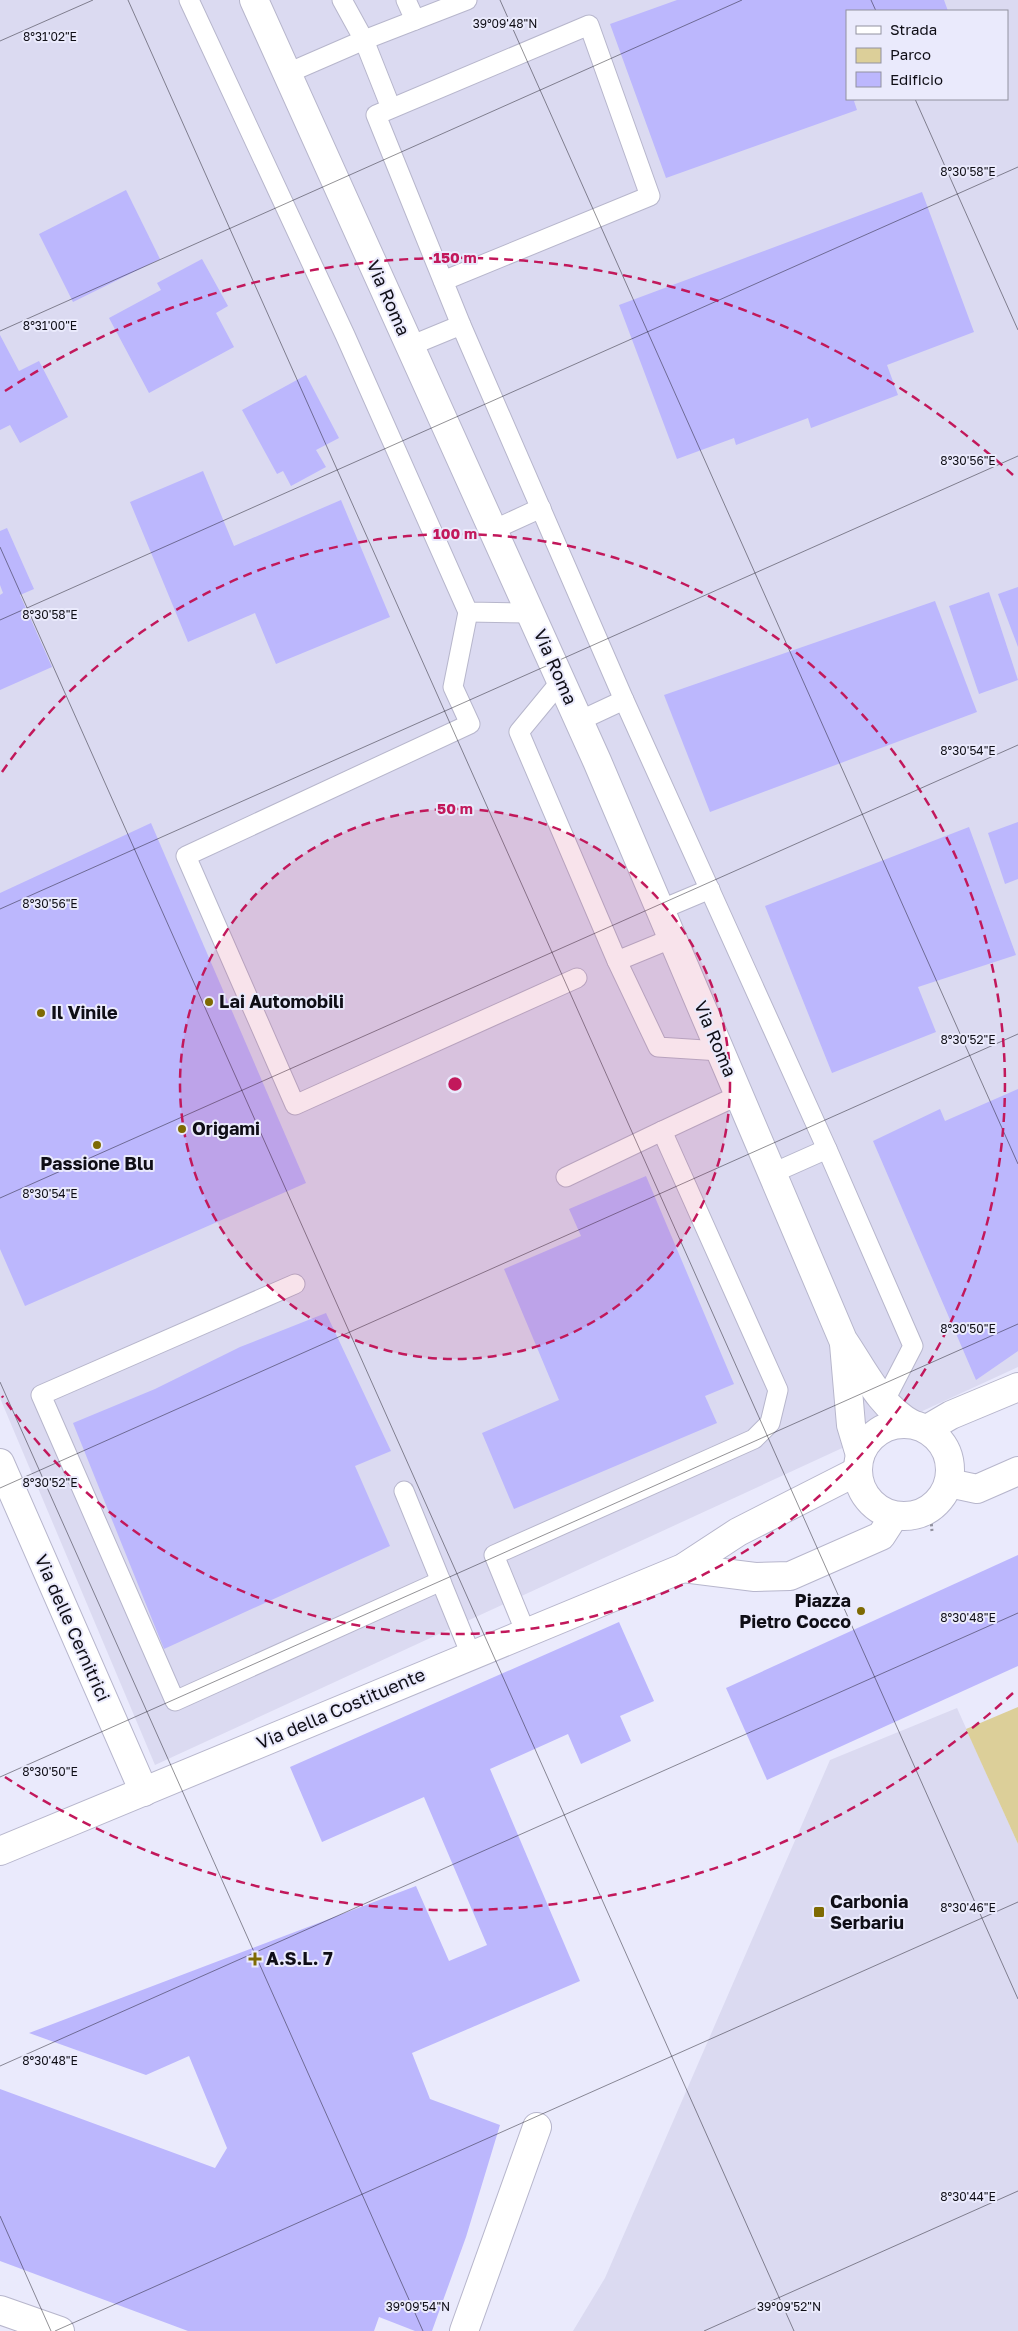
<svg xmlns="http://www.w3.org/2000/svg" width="1018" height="2331" font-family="'Golos Text',sans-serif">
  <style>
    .built { fill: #dbdaf1; fill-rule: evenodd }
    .green { fill: #dccf99 }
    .building { fill: #bcb7fd }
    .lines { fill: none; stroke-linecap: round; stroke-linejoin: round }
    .service-casing { stroke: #b7b6cc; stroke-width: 21 }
    .minor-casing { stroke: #b7b6cc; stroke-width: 30 }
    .secondary-casing { stroke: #b7b6cc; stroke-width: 30 }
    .path { stroke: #92919f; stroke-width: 3; stroke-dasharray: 2.5 2.5; stroke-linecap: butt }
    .service { stroke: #fff; stroke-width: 19 }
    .minor { stroke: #fff; stroke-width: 28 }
    .secondary { stroke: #fff; stroke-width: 28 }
    .ticks { fill: none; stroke: #0f0e16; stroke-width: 1; stroke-opacity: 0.45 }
    .ring { fill: none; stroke: #c2185b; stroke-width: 2.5; stroke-dasharray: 9 6 }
    .poi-dot { fill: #7e6a02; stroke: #eaeafc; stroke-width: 2 }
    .labels { text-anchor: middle; stroke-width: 4; stroke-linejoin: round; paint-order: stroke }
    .street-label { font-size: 18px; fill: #0f0e16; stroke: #eaeafc }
    .poi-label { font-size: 18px; font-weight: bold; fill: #0f0e16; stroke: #eaeafc; text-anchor: start }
    .ticks-label { font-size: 12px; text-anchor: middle; fill: #0f0e16; stroke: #eaeafc; stroke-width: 4; stroke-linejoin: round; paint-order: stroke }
    .centre { fill: #c2185b; stroke: #eaeafc; stroke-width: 2.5 }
    .ring-label { font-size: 15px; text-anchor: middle; font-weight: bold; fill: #c2185b; stroke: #eaeafc; stroke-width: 4; stroke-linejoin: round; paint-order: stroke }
  </style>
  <rect width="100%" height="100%" fill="#eaeafc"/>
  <!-- built -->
  <g class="built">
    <path d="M0,0H1018V1367L155,1765L0,1398ZM847,11H1007V99H847Z"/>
    <polygon points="957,1708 1018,1844 1018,2331 573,2331 605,2278 830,1760"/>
  </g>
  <!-- green -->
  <polygon class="green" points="1018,1707 1018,1844 966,1729"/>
  <!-- building -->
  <g class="building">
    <polygon points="677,0 944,0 948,11 847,11 847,99 859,99 854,101 857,110 666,178 610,24"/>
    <polygon points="126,190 160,259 73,302 39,234"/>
    <polygon points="922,192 974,332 887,365 898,395 811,428 808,418 736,445 734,438 677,459 619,305"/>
    <polygon points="202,259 228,306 216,313 234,347 149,393 109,318 161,290 157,283"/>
    <polygon points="0,335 19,371 39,361 68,417 20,443 10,425 0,430"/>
    <polygon points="306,375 339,438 316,450 326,467 291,486 283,471 277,474 242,410"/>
    <polygon points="203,471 234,546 341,500 390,617 276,664 255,613 188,642 130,502"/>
    <polygon points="7,528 34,589 20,595 52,667 0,690 0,595 3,593 0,585 0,531"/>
    <polygon points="1018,587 1018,647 998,594"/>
    <polygon points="989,592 1018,680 979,694 949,606"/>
    <polygon points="935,601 977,712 710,812 664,695"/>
    <polygon points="1018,822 1018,879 1005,884 988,833"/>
    <polygon points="151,823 306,1183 25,1306 0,1249 0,893"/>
    <polygon points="969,827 1016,955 918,987 936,1032 832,1073 765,906"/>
    <polygon points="1018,1089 1018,1351 976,1380 873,1141 940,1109 945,1121"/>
    <polygon points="646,1176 734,1384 705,1396 717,1423 514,1509 482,1433 559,1400 504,1269 581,1236 569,1209"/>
    <polygon points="326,1313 391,1451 355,1466 390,1546 164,1649 73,1423 155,1389 240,1347"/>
    <polygon points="1018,1555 1018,1666 767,1780 726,1688"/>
    <polygon points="619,1622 654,1701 620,1716 631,1741 581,1764 568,1734 490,1769 580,1981 412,2053 430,2099 500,2125 466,2237 432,2331 415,2331 379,2317 374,2331 188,2331 0,2261 0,2089 215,2168 227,2148 189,2056 146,2075 29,2033 416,1886 449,1961 487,1945 424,1797 322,1842 290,1767"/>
  </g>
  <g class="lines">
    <defs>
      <g id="service">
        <polyline points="189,0 345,335 468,612 531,613"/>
        <polyline points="342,0 364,40 391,108"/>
        <polyline points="406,0 415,20"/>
        <polyline points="288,73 364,40 467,0"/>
        <polyline points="443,281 650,196 589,25 376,115 461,325 624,700 827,1149 913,1346 884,1402"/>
        <polyline points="410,346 461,325"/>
        <polyline points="493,530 541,508"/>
        <polyline points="468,612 453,687 470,724 186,856 295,1105 577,978"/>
        <polyline points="561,681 519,732 617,961 658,1047 720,1051"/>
        <polyline points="579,721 624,700"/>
        <polyline points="660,910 710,889"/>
        <polyline points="617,961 673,938"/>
        <polyline points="662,1131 739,1095"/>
        <polyline points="773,1173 827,1149"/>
        <polyline points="295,1284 41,1395 175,1701 441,1581"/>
        <polyline points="404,1491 471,1655"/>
        <polyline points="526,1633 494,1555 754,1439 770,1423 778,1390 662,1131 566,1177"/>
      </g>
      <g id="minor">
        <polyline points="0,1463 144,1792"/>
        <polyline points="0,2310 60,2331"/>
        <polyline points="464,2331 537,2127"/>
      </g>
      <g id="secondary">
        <path d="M254,0L597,761L843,1340C863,1369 880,1407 912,1424"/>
        <polyline points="844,1344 851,1425 860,1455"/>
        <circle cx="904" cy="1470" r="46"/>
        <polyline points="927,1429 951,1415 1018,1387"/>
        <polyline points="949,1483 977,1489 1018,1471"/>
        <polyline points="683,1568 755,1577 790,1576 881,1536 894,1516"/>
        <polyline points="0,1851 683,1568 738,1532 858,1471"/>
      </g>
    </defs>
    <!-- service casing -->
    <use href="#service" class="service-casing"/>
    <!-- minor casing -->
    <use href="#minor" class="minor-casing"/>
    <!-- secondary casing -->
    <use href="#secondary" class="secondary-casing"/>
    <!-- path -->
    <polyline class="path" points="930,1509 932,1531"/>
    <!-- service -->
    <use href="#service" class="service"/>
    <!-- minor -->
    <use href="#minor" class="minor"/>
    <!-- secondary -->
    <use href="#secondary" class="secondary"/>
  </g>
  <!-- ticks -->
  <path class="ticks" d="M128,0L1018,1999M500,0L1018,1164M871,0L876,11M0,41L93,0M915,99L1018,330M0,331L742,0M0,547L794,2331M0,620L1018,167M0,909L1018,456M0,1198L1018,745M0,1382L423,2331M0,1488L1018,1034M0,1777L1018,1324M0,2066L1018,1613M0,2216L51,2331M55,2331L1018,1902M704,2331L1018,2191"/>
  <!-- distance rings -->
  <circle cx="455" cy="1084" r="275" fill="#c2185b" fill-opacity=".12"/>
  <g class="ring">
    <circle cx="455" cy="1084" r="275"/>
    <path d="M2 772A550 550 0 1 1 2 1396"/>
    <path d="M1013 1693A826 826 0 0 1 5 1777M5 391A826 826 0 0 1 1013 475"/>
  </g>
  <!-- markers -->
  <g class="poi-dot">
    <circle cx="209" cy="1002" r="5"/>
    <circle cx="41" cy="1013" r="5"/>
    <circle cx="182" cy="1129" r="5"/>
    <circle cx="97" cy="1145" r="5"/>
    <circle cx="861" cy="1611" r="5"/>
    <rect x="813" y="1906" width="12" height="12" rx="2.5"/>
    <path d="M252.5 1951.5h5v5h5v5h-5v5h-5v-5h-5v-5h5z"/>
  </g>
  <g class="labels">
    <!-- street labels -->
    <g class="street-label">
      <text transform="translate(388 298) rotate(66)" y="6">Via Roma</text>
      <text transform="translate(555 667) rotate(66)" y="6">Via Roma</text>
      <text transform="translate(715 1039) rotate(67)" y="6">Via Roma</text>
      <text transform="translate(72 1628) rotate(66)" y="6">Via delle Cernitrici</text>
      <text transform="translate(341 1709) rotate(-23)" y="6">Via della Costituente</text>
    </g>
    <!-- poi labels -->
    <g class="poi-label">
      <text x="219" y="1008">Lai Automobili</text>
      <text x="51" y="1019">Il Vinile</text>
      <text x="192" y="1135">Origami</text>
      <text x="97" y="1170" text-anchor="middle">Passione Blu</text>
      <text x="851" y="1607" text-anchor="end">Piazza<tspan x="851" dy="21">Pietro Cocco</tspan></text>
      <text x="830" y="1908">Carbonia<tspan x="830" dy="21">Serbariu</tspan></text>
      <text x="266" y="1965">A.S.L. 7</text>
    </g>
  </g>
  <g class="ticks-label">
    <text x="505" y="28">39°09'48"N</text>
    <text x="50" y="41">8°31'02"E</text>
    <text x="968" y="176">8°30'58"E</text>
    <text x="50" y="330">8°31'00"E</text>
    <text x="968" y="465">8°30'56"E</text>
    <text x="50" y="619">8°30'58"E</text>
    <text x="968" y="755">8°30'54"E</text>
    <text x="50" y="908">8°30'56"E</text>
    <text x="968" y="1044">8°30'52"E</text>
    <text x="50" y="1198">8°30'54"E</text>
    <text x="968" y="1333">8°30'50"E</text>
    <text x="50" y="1487">8°30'52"E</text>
    <text x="968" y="1622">8°30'48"E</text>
    <text x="50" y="1776">8°30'50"E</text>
    <text x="968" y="1912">8°30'46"E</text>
    <text x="50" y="2065">8°30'48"E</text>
    <text x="968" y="2201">8°30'44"E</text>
    <text x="418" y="2311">39°09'54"N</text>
    <text x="789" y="2311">39°09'52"N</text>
  </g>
  <circle cx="455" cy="1084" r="8" class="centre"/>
  <g class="ring-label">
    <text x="455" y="263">150 m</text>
    <text x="455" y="539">100 m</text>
    <text x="455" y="814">50 m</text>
  </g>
  <!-- legend -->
  <rect x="846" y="10" width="162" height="90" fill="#eaeafc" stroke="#9292a0"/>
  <rect x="856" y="26" width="25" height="8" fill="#ffffff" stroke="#9292a0"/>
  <text x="890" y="35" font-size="15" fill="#0f0e16">Strada</text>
  <rect x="856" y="48" width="25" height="15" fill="#dccf99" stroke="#9292a0"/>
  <text x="890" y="60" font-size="15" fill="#0f0e16">Parco</text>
  <rect x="856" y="72" width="25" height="15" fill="#bcb7fd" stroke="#9292a0"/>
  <text x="890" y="85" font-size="15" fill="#0f0e16">Edificio</text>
</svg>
